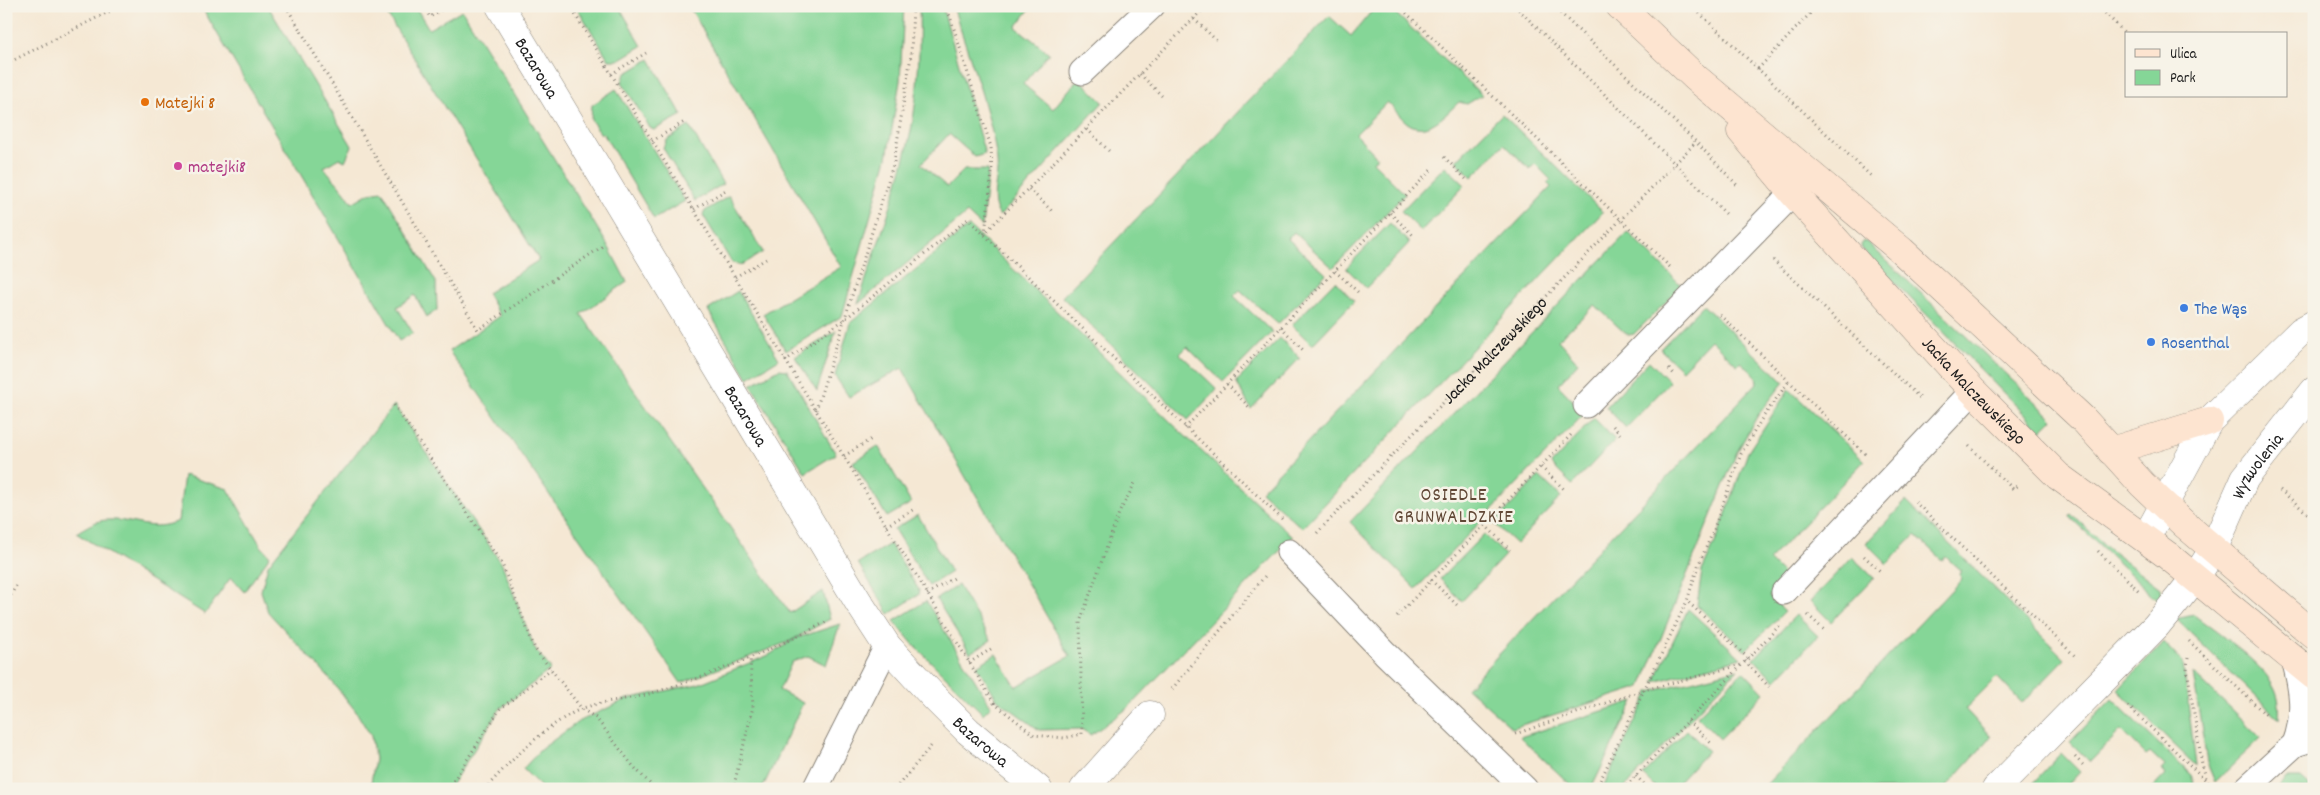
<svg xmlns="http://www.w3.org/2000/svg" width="2320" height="795" font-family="Dekko,sans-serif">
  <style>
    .green { fill: #85d697; stroke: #50795a }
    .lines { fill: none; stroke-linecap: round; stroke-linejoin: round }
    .lane-casing { stroke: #888278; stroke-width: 27 }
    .street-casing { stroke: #888278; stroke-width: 29 }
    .secondary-casing { stroke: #888278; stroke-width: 29 }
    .path { stroke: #888278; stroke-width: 3; stroke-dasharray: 1 4; stroke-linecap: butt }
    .lane { stroke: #fff; stroke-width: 25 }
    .street { stroke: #fff; stroke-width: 28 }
    .secondary { stroke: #fde4d0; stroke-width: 28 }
    .food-dot { fill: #e8710a; stroke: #f7f3e8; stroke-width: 2 }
    .hotel-dot { fill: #d1479c; stroke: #f7f3e8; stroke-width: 2 }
    .shop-dot { fill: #3f7fe0; stroke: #f7f3e8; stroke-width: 2 }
    .labels { text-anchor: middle; stroke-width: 5; stroke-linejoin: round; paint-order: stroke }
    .street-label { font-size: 18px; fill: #1c1c1c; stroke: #f7f3e8 }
    .food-label { font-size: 18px; fill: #c56008; stroke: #f7f3e8; text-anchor: start }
    .hotel-label { font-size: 18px; fill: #b23c85; stroke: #f7f3e8; text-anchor: start }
    .shop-label { font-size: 18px; fill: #366cbe; stroke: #f7f3e8; text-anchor: start }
    .neighbourhood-label { font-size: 19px; letter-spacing: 1px; fill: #614836; stroke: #f7f3e8 }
  </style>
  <rect width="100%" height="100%" fill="#f7f3e8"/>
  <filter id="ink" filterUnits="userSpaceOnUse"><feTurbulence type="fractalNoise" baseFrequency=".02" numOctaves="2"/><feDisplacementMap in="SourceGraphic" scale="10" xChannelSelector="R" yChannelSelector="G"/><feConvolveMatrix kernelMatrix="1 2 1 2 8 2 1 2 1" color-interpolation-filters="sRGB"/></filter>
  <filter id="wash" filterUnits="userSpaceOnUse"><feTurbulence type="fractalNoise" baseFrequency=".0096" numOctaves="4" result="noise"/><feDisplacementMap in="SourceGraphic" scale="20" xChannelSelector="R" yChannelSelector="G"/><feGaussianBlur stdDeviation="1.12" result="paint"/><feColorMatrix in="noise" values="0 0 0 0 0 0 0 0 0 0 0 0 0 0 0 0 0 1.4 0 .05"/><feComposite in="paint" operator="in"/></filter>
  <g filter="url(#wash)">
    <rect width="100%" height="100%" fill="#f5e8d4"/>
    <!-- green -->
    <g class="green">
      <path d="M201,6H268L352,146L345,161L339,158L324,167C334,181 343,187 352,203L369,193L382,191L436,282L437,310L427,317L415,295L397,307L413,333L399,341Z"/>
      <polygon points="382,6 415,6 429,29 462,10 607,244 627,282 581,314 790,613 823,591 830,619 788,642 681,683 449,351 500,316 487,293 539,260"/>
      <polygon points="576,6 623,6 620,8 642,46 619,60 609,60"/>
      <polygon points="689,6 904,6 900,81 887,158 842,316 786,351 763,314 841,267"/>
      <path d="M919,6H942L985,154L975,157L949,134L921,164L947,187L964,170H988L982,227L967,213L858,304C877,243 905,175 914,113C919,77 920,42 919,6Z"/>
      <path d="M953,6H1032L1016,27L1049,53L1023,84L1053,109L1079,78L1103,102L1000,216C988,199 999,181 997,161C991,111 968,55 953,6Z"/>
      <path d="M1376,6H1388L1482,95L1467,104L1459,102C1447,113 1428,136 1409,124C1401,119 1394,108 1387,102L1356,134L1377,157L1373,162L1405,194L1333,268L1294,232L1288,239L1326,274L1278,324L1240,290L1234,296L1272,332L1223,382L1187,347L1180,354L1217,389L1188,420L1062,297L1329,16L1351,36Z"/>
      <polygon points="650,59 682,115 654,130 650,128 622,82 625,74"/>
      <polygon points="616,89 685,201 654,219 603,133 601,134 591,120 592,105"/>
      <polygon points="1502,114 1603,212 1302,528 1261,491 1551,187 1547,183 1551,180 1535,164 1530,169 1504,144 1472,177 1456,161"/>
      <polygon points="689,126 723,184 695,201 663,148 667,140"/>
      <polygon points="1445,166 1465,185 1421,231 1401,211"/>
      <polygon points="729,196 763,252 742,265 732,263 703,215 705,211"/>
      <polygon points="1390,223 1409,243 1366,288 1346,268"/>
      <polygon points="969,226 1181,432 1293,537 1128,708 1091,735 1081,729 1039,730 997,699 977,666 996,654 1016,687 1070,656 902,368 849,397 835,376 850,323"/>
      <polygon points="1628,232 1682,286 1634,334 1629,335 1625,333 1595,305 1558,340 1578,363 1558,385 1585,413 1416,589 1350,522"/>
      <polygon points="1864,241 1868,243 2053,419 2041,431 1862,249 1861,245"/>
      <polygon points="1335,281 1354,301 1312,345 1292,325"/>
      <polygon points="738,291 779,359 748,378 708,310"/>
      <polygon points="1703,305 1784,382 1758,415 1737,452 1641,687 1512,728 1467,688 1757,383 1756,376 1741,362 1737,365 1711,340 1682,370 1660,349"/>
      <polygon points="836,331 817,390 817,391 795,357"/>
      <polygon points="1280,338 1300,358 1251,409 1236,382"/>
      <polygon points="1649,361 1670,382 1626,428 1606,407"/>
      <polygon points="779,369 787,370 836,454 805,473 751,385"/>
      <polygon points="1789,389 1864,461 1769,560 1786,577 1769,596 1785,611 1745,651 1697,605 1702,571 1718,536 1748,452"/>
      <polygon points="394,405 502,564 535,649 551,669 500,709 449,789 370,789 375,759 371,736 355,710 330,679 268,612 261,591 268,565"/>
      <polygon points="1594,418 1615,440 1572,485 1551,464"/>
      <polygon points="878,446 911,503 887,517 853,462"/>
      <path d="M184,475L228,489L261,546L270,556L244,592L231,577L205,614L76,533C86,527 96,520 108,520C135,519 151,533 178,521Z"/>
      <polygon points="1539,476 1561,497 1516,544 1494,523"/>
      <polygon points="1906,501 2065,659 2022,703 1997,677 1965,709 1991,737 1944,789 1762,789 1962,579 1959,574 1961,571 1946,557 1942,560 1915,535 1887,564 1866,543"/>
      <polygon points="2071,514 2109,549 2160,588 2162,605 2155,597 2151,597 2144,587 2070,517"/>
      <polygon points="918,515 951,572 929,586 894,529"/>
      <polygon points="1484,534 1505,555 1462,601 1440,579"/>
      <polygon points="890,544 919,590 918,595 889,614 858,563"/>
      <polygon points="1852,557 1874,578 1831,622 1810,601"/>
      <polygon points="958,585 991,640 970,653 936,599"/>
      <polygon points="926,601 991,706 983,714 913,644 894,621"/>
      <polygon points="1688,609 1741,658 1654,682"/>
      <polygon points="1796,615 1818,636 1775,681 1754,659"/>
      <path d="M2194,615C2216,632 2261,662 2273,685C2279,695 2280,707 2279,719L2176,619Z"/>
      <polygon points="840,624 826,665 808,656 792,662 779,690 803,703 762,789 543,789 523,769 540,750 578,722 627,699 698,684 769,655 797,638"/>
      <polygon points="2163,642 2183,663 2196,766 2118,690"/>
      <polygon points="1738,669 1623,789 1602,789 1649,692"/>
      <polygon points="1743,671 1764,693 1720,739 1697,716"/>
      <polygon points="2193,673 2261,738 2215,782 2207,763"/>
      <polygon points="2112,699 2191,775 2196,789 2152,789 2165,775 2161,770 2165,766 2150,752 2146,755 2121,730 2090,762 2070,742"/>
      <polygon points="1634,701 1591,789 1575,789 1520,737"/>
      <polygon points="1687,730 1708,751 1672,789 1657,789 1643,775"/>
      <polygon points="2061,753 2080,772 2064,789 2027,789"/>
      <polygon points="2287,778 2301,778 2313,789 2277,789"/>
    </g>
  </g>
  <g filter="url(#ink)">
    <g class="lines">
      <defs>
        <g id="lane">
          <polyline points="1082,72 1152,6"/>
          <polyline points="1586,405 1793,193"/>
          <polyline points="1289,552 1385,653 1525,789"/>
          <polyline points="1784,592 1973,391"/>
          <path d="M2294,659C2302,689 2306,714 2295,744"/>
          <polyline points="815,789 887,646"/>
          <polyline points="2246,789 2295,744 2311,739"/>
        </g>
        <g id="street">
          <path id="s2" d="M500,6L859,603L887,646L934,697L968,731L1038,789"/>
          <polyline points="2146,538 2209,421 2301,331 2314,324"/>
          <polyline points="1084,789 1150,715"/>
          <path id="s3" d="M1996,789L2156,626L2195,578L2213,550L2245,478L2314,391"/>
        </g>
        <g id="secondary">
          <polyline points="1620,6 1696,78 1902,251 2083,419 2142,484 2183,523 2314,635"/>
          <path id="s4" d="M1741,131L1793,193L1973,391L2058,476L2167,555L2314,676"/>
          <polyline points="2111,451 2209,421"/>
        </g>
      </defs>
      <!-- lane casing -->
      <use href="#lane" class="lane-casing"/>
      <!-- street casing -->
      <use href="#street" class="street-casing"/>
      <!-- secondary casing -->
      <use href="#secondary" class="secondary-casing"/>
      <!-- path -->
      <g class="path">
        <polyline points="286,6 478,330 603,246"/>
        <polyline points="423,6 430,17 447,6"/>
        <polyline points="570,6 994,703 991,706"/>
        <polyline points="944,6 950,16 991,147 992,173 985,233"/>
        <polyline points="1399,6 1672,269"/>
        <polyline points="1515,6 1726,214"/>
        <polyline points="1553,6 1696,142 1737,185"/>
        <polyline points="1692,6 1873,178"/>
        <polyline points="2098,6 2126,34"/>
        <polyline points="1194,19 1217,41"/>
        <polyline points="6,64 120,6"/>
        <polyline points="1758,69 1817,6"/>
        <polyline points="611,74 646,53"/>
        <polyline points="1140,74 1164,98"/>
        <polyline points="1087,129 1111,153"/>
        <polyline points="652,141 686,121"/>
        <polyline points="1444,157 1468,181"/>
        <polyline points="1029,189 1054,213"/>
        <polyline points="694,209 726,190"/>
        <polyline points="1390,213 1415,237"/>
        <polyline points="984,234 1206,6"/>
        <polyline points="1773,260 1920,398"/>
        <polyline points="1335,271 1360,294"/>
        <polyline points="735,277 766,259"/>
        <polyline points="1720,315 1867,456"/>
        <polyline points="1281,327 1305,352"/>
        <polyline points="785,361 845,319 968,219 1282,519"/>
        <polyline points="1669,369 1676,376"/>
        <polyline points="1227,384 1251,409"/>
        <polyline points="394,405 502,564 535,649 582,709 596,718 633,766 655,789"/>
        <polyline points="816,410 894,162 911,56 913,6"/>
        <polyline points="1613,426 1620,434"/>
        <polyline points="1185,428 1433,168"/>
        <polyline points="1969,446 2013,489 2018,485"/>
        <polyline points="844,456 873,438"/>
        <polyline points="1541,467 1566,491"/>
        <polyline points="2280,490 2314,519"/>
        <polyline points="1915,502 2076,657"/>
        <polyline points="1485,525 1510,550"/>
        <polyline points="886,526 914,509"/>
        <path id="s1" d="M1317,533L1696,142"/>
        <polyline points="2098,551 2140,592"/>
        <polyline points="1864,556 1880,571"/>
        <polyline points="1431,580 1457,605"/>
        <polyline points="927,594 954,578"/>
        <polyline points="6,604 17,584"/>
        <polyline points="1808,615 1824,630"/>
        <polyline points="1397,616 1571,435"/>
        <polyline points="2189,641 2267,716"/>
        <polyline points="1748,658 1687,601 1698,566 1712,534 1741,454 1761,420 1789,381"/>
        <polyline points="2188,658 2187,669 2202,764 2207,781"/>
        <polyline points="1745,661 1769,687"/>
        <polyline points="969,663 994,647"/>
        <polyline points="1172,689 1265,576"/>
        <polyline points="994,703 1034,735 1064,738 1082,734 1080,622 1119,513 1136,481"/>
        <polyline points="2128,706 2212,786"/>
        <polyline points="1688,721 1713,745"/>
        <polyline points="1515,734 1644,690 1741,665"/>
        <polyline points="2075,757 2085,767"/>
        <polyline points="1636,776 1649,789"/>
        <polyline points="448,789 500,709 551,669"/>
        <path d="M485,789C509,762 548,723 581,709C603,700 630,700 652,693C713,675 772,650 828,621"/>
        <polyline points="733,789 753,707 750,657"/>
        <polyline points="895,789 932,745"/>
        <polyline points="1596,789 1687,601"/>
        <polyline points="1623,789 1780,625"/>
      </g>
      <!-- lane -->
      <use href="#lane" class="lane"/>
      <!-- street -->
      <use href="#street" class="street"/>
      <!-- secondary -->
      <use href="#secondary" class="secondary"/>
    </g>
  </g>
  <!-- markers -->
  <circle class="food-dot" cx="145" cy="102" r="5"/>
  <circle class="hotel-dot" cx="178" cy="166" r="5"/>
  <g class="shop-dot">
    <circle cx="2184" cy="308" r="5"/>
    <circle cx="2151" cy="342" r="5"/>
  </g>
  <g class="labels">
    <!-- street labels -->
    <g class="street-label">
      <text dy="6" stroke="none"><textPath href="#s2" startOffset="72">Bazarowa</textPath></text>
      <text dy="6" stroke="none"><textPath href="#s1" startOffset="255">Jacka Malczewskiego</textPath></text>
      <text dy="6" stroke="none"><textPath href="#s4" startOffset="349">Jacka Malczewskiego</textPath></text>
      <text dy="6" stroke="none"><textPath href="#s2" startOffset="478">Bazarowa</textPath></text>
      <text dy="6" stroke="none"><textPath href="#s3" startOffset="419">Wyzwolenia</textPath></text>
      <text dy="6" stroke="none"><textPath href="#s2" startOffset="882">Bazarowa</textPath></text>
    </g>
    <!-- food labels -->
    <g class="food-label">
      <text x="155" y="108">Matejki 8</text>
    </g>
    <!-- hotel labels -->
    <g class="hotel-label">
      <text x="188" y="172">matejki8</text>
    </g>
    <!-- shop labels -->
    <g class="shop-label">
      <text x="2194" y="314">The Wąs</text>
      <text x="2161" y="348">Rosenthal</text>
    </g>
    <!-- neighbourhood labels -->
    <g class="neighbourhood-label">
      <text x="1454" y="500">OSIEDLE<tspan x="1454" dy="22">GRUNWALDZKIE</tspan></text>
    </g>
  </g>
  <!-- margin -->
  <rect width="2320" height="795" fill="none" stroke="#f7f3e8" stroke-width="25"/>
  <!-- legend -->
  <rect x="2125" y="32" width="162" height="65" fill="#f7f3e8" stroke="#9f9d96"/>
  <rect x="2135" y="49" width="25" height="8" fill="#fde4d0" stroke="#9f9d96"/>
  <text x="2170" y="58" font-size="15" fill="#1c1c1c">Ulica</text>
  <rect x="2135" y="70" width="25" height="15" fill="#85d697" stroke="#9f9d96"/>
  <text x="2170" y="82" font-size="15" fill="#1c1c1c">Park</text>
</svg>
